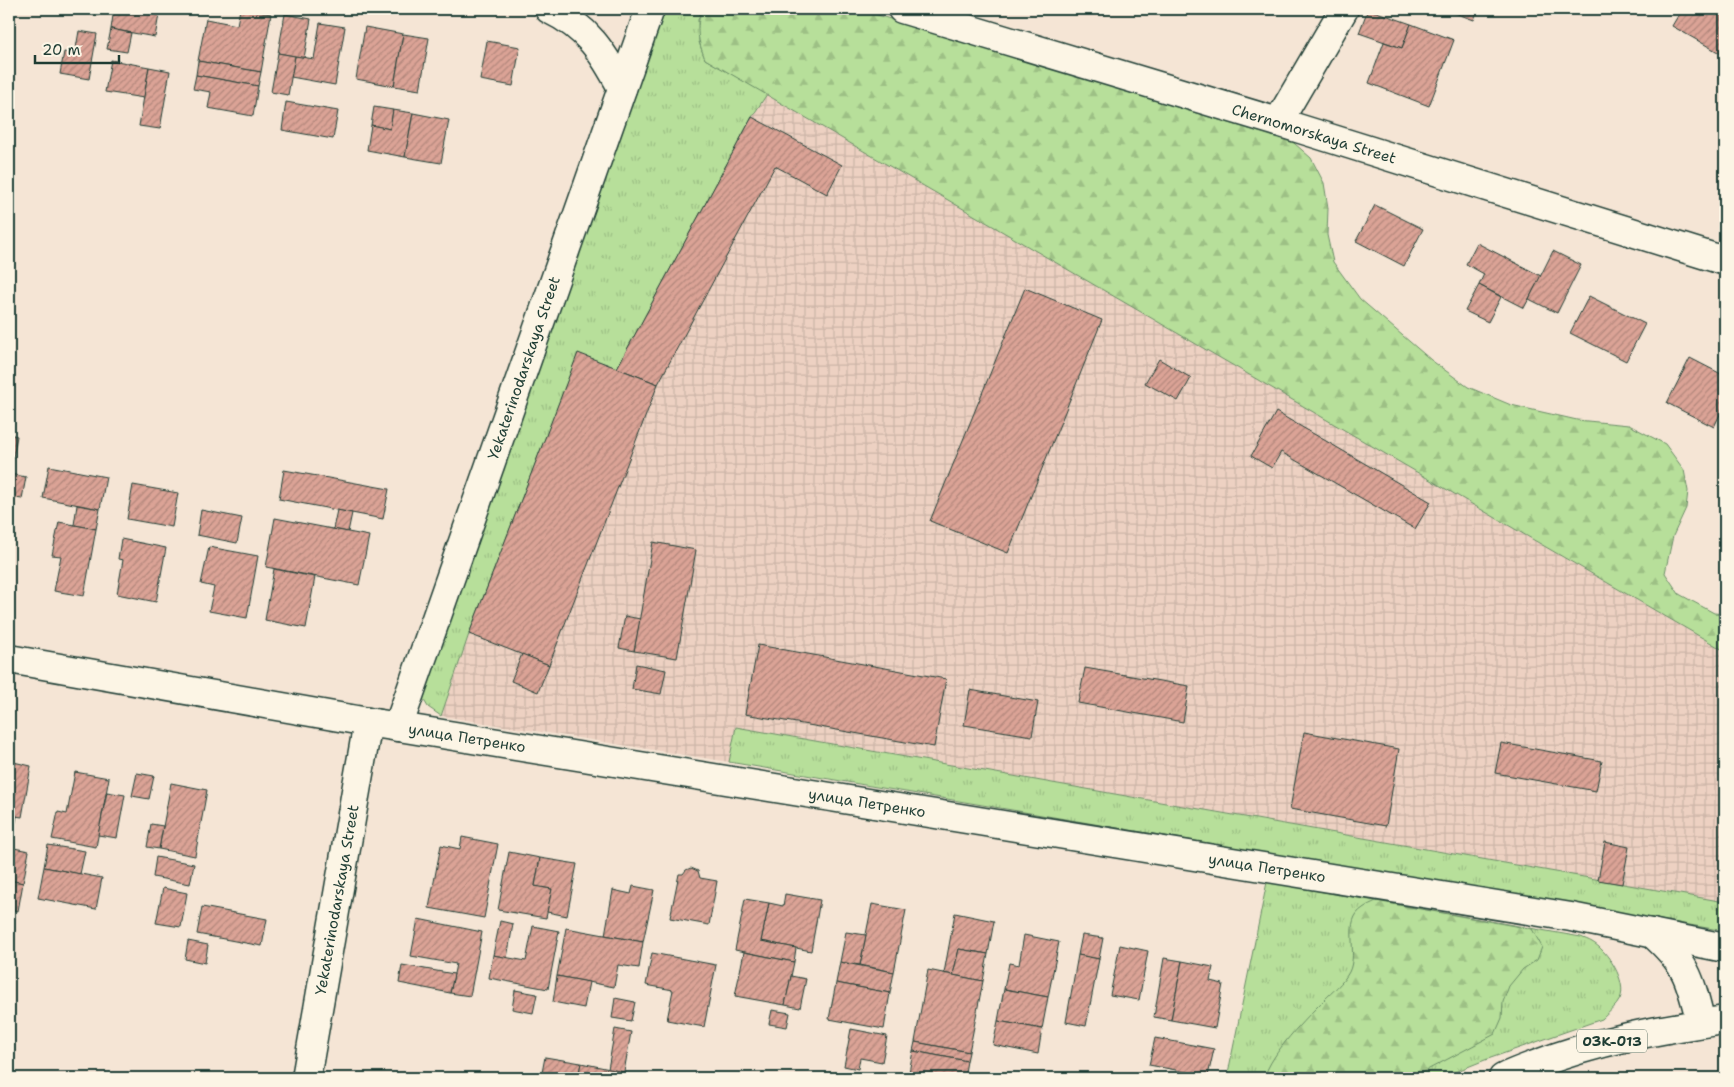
<svg xmlns="http://www.w3.org/2000/svg" width="1734" height="1087" font-family="'Shantell Sans',sans-serif">
  <style>
    .industrial { fill: url(#industrial-grid) }
    .grass { fill: url(#grass-tufts); stroke: #6b8e67 }
    .forest { fill: url(#forest-firs); stroke: #6b8e67 }
    .building { fill: url(#building-hatch); stroke: #1f3d34 }
    .lines { fill: none; stroke-linecap: round; stroke-linejoin: round }
    .minor-casing { stroke: #1f3d34; stroke-width: 31 }
    .major-casing { stroke: #1f3d34; stroke-width: 31 }
    .minor { stroke: #fcf5e5; stroke-width: 28 }
    .major { stroke: #fcf5e5; stroke-width: 28 }
    .labels { text-anchor: middle; stroke-width: 4; stroke-linejoin: round; paint-order: stroke }
    .shield { fill: #fcf5e5; stroke: #617469; stroke-width: 1 }
    .shield-label { font-size: 14px; font-weight: bold; fill: #1f3d34 }
    .street-label { font-size: 15px; fill: #1f3d34; stroke: #fcf5e5 }
  </style>
  <defs>
    <pattern id="industrial-grid" width="8" height="8" patternUnits="userSpaceOnUse" patternTransform="scale(1.25)"><rect width="8" height="8" fill="#edd1c2"/><path d="M0 4h8M4 0v8" fill="none" stroke="#cbb4a7"/></pattern>
    <pattern id="grass-tufts" width="24" height="20" patternUnits="userSpaceOnUse" patternTransform="scale(1.25)"><rect width="24" height="20" fill="#b7df9a"/><path d="M3 7l-1-3M5 7V3M7 7l1-3M15 17l-1-3M17 17v-4M19 17l1-3" fill="none" stroke="#9dc085"/></pattern>
    <pattern id="forest-firs" width="22" height="20" patternUnits="userSpaceOnUse" patternTransform="scale(1.25)"><rect width="22" height="20" fill="#b7df9a"/><path d="M5 1l3.5 6h-7zM16 11l3.5 6h-7z" fill="#9dc085"/></pattern>
    <pattern id="building-hatch" width="6" height="6" patternUnits="userSpaceOnUse" patternTransform="scale(1.25)"><rect width="6" height="6" fill="#dba396"/><path d="M-1 1l2-2M0 6l6-6M5 7l2-2" fill="none" stroke="#b1867b"/></pattern>
  </defs>
  <rect width="100%" height="100%" fill="#f5e5d5"/>
  <filter id="ink" filterUnits="userSpaceOnUse"><feTurbulence type="fractalNoise" baseFrequency=".02" numOctaves="2"/><feDisplacementMap in="SourceGraphic" scale="10" xChannelSelector="R" yChannelSelector="G"/><feConvolveMatrix kernelMatrix="1 2 1 2 8 2 1 2 1" color-interpolation-filters="sRGB"/></filter>
  <g filter="url(#ink)">
    <!-- industrial -->
    <polygon class="industrial" points="767,94 1725,651 1725,902 736,727 729,762 441,716 469,634 578,353 752,117"/>
    <!-- grass -->
    <g class="grass">
      <polygon points="662,9 702,9 698,20 699,42 705,59 767,94 752,117 617,368 578,354 469,634 441,716 428,707 422,697"/>
      <polygon points="736,727 1725,902 1725,931 729,762"/>
      <path d="M1267,882L1581,937C1585,939 1589,940 1592,942C1607,950 1628,982 1620,999C1616,1007 1608,1013 1602,1019L1485,1060L1440,1078H1227Z"/>
    </g>
    <!-- forest -->
    <g class="forest">
      <path d="M702,9H858L1294,143L1311,158L1324,183L1328,208L1327,235L1333,262L1360,299L1431,360L1468,387L1511,405L1577,420L1629,425L1665,444L1684,470L1688,491L1686,508L1673,536L1665,573L1679,594L1714,613L1725,614V651L705,59C698,41 695,28 702,9Z"/>
      <path d="M1376,901L1532,929L1542,947L1537,960L1523,969L1509,986L1503,1002L1502,1018L1495,1034L1412,1078H1264C1272,1052 1304,1020 1324,1000C1332,992 1343,983 1349,972C1359,952 1342,921 1363,908C1367,905 1372,903 1376,901Z"/>
    </g>
    <!-- building -->
    <g class="building">
      <polygon points="62,9 101,9 99,15"/>
      <polygon points="114,9 160,9 155,37 111,29"/>
      <polygon points="240,9 271,14 261,72 198,61 206,19 237,25"/>
      <polygon points="1368,9 1411,24 1402,48 1359,33"/>
      <polygon points="1444,9 1478,9 1474,20"/>
      <polygon points="1682,9 1725,9 1725,56 1672,26"/>
      <polygon points="285,14 311,19 304,58 278,53"/>
      <polygon points="320,23 345,27 335,85 291,77 295,56 314,59"/>
      <polygon points="1411,24 1454,40 1429,106 1369,83 1384,42 1402,48"/>
      <polygon points="365,27 403,34 394,86 356,79"/>
      <polygon points="111,29 131,33 127,52 107,49"/>
      <polygon points="79,31 97,34 89,79 60,74 64,52 75,54"/>
      <polygon points="403,34 429,38 420,90 394,86"/>
      <polygon points="487,41 520,47 513,86 480,80"/>
      <polygon points="278,53 295,56 288,95 271,92"/>
      <polygon points="111,60 149,67 144,98 105,92"/>
      <polygon points="198,61 261,72 258,86 196,75"/>
      <polygon points="149,67 170,71 160,129 139,126"/>
      <polygon points="196,75 258,86 253,116 208,108 211,92 193,89"/>
      <polygon points="286,102 338,111 333,139 282,130"/>
      <polygon points="374,107 393,110 390,129 371,125"/>
      <polygon points="393,110 413,113 405,157 367,150 371,125 390,129"/>
      <polygon points="413,113 449,120 441,163 405,157"/>
      <polygon points="752,117 842,165 827,194 775,166 658,384 617,368"/>
      <polygon points="1375,205 1423,229 1404,266 1356,241"/>
      <polygon points="1477,243 1541,276 1524,308 1479,285 1484,274 1466,264"/>
      <polygon points="1553,251 1581,265 1557,313 1529,299"/>
      <polygon points="1479,285 1501,297 1488,322 1465,311"/>
      <polygon points="1025,288 1102,320 1008,553 930,521"/>
      <polygon points="1589,296 1645,324 1626,361 1570,333"/>
      <polygon points="578,353 658,384 549,665 469,634"/>
      <polygon points="1690,358 1725,376 1725,404 1714,427 1667,403"/>
      <polygon points="1159,359 1191,378 1178,401 1145,383"/>
      <polygon points="1276,412 1431,502 1415,529 1281,452 1272,468 1251,456"/>
      <polygon points="9,434 17,436 10,474 9,474"/>
      <polygon points="49,466 106,477 100,509 43,498"/>
      <polygon points="284,470 389,489 383,519 279,499"/>
      <polygon points="10,474 26,477 22,499 9,497"/>
      <polygon points="133,485 178,493 172,527 127,519"/>
      <polygon points="77,505 100,509 96,529 74,525"/>
      <polygon points="201,510 242,518 237,543 197,535"/>
      <polygon points="337,510 352,513 348,532 333,529"/>
      <polygon points="275,518 369,536 359,585 266,567"/>
      <polygon points="59,522 96,529 84,596 54,591 61,556 52,555"/>
      <polygon points="121,539 166,548 156,602 117,594 123,560 118,559"/>
      <polygon points="653,542 696,550 677,658 634,651"/>
      <polygon points="209,547 258,556 247,618 209,611 214,587 201,584"/>
      <polygon points="274,569 315,577 306,628 265,620"/>
      <polygon points="625,616 640,619 634,651 619,648"/>
      <polygon points="758,645 946,679 934,747 745,714"/>
      <polygon points="522,654 549,665 538,692 511,681"/>
      <polygon points="636,664 666,670 661,694 632,689"/>
      <polygon points="1085,668 1189,686 1183,722 1078,703"/>
      <polygon points="970,690 1038,702 1032,736 964,725"/>
      <polygon points="1304,732 1399,749 1386,826 1290,809"/>
      <polygon points="1501,743 1602,761 1596,791 1495,773"/>
      <polygon points="9,761 31,766 22,817 9,815"/>
      <polygon points="75,772 109,778 96,847 52,839 58,812 67,814"/>
      <polygon points="137,773 154,776 149,799 132,796"/>
      <polygon points="171,783 207,790 195,856 159,849"/>
      <polygon points="107,792 125,795 117,838 98,835"/>
      <polygon points="9,815 17,816 14,831 9,830"/>
      <polygon points="151,824 163,826 159,849 147,847"/>
      <polygon points="462,837 498,844 484,918 429,908 441,845 460,849"/>
      <polygon points="1605,842 1629,847 1622,884 1598,880"/>
      <polygon points="48,845 85,851 80,874 44,867"/>
      <polygon points="9,847 29,851 23,883 9,880"/>
      <polygon points="509,852 540,858 535,886 552,889 546,918 498,910"/>
      <polygon points="156,857 194,864 190,884 153,877"/>
      <polygon points="540,858 577,864 567,916 547,912 552,889 535,886"/>
      <polygon points="44,867 102,878 96,909 38,898"/>
      <polygon points="691,868 698,871 700,878 717,881 709,925 670,918 679,874 683,874 686,870"/>
      <polygon points="9,880 23,883 18,911 9,909"/>
      <polygon points="633,886 654,890 643,942 605,935 613,890 631,894"/>
      <polygon points="163,888 187,893 181,927 156,923"/>
      <polygon points="785,894 820,900 811,951 761,941 769,903 783,906"/>
      <polygon points="745,899 769,903 761,941 796,948 794,962 735,950"/>
      <polygon points="872,904 906,910 894,972 860,965"/>
      <polygon points="202,907 267,919 262,946 197,934"/>
      <polygon points="955,913 994,921 988,954 959,949 953,975 944,973"/>
      <polygon points="418,919 482,932 470,996 450,993 456,964 411,956"/>
      <polygon points="500,921 513,924 507,958 493,955"/>
      <polygon points="533,926 559,931 548,989 489,978 493,955 526,961"/>
      <polygon points="566,928 643,942 639,968 618,965 614,987 557,976"/>
      <polygon points="846,932 866,935 860,965 840,962"/>
      <polygon points="1024,935 1059,942 1048,997 1004,989 1009,963 1019,965"/>
      <polygon points="1082,935 1103,938 1099,959 1078,955"/>
      <polygon points="188,941 208,945 205,963 185,959"/>
      <polygon points="1120,945 1148,951 1139,1000 1110,995"/>
      <polygon points="959,949 988,954 983,981 953,975"/>
      <polygon points="744,952 794,962 785,1005 735,996"/>
      <polygon points="652,953 716,965 704,1027 667,1020 673,990 646,985"/>
      <polygon points="1078,955 1099,959 1086,1026 1066,1022"/>
      <polygon points="1164,958 1182,961 1171,1020 1154,1017"/>
      <polygon points="1182,961 1213,967 1210,981 1223,984 1215,1028 1171,1020"/>
      <polygon points="840,962 894,972 890,993 836,983"/>
      <polygon points="402,965 454,974 450,993 399,983"/>
      <polygon points="928,970 983,981 969,1052 915,1042"/>
      <polygon points="557,976 589,982 584,1008 553,1002"/>
      <polygon points="791,976 806,979 800,1008 785,1005"/>
      <polygon points="836,983 890,993 884,1029 829,1019"/>
      <polygon points="1004,989 1048,997 1042,1029 998,1021"/>
      <polygon points="515,990 537,994 533,1013 512,1009"/>
      <polygon points="615,998 635,1002 631,1021 612,1018"/>
      <polygon points="772,1010 790,1013 787,1027 769,1024"/>
      <polygon points="998,1021 1042,1029 1038,1054 993,1045"/>
      <polygon points="615,1029 631,1032 624,1072 608,1069"/>
      <polygon points="851,1029 887,1036 882,1062 860,1058 858,1069 844,1066"/>
      <polygon points="1155,1038 1214,1049 1208,1076 1149,1065"/>
      <polygon points="915,1042 969,1052 967,1061 913,1051"/>
      <polygon points="913,1051 967,1061 964,1078 908,1078"/>
      <polygon points="545,1057 581,1063 578,1078 541,1078"/>
      <polygon points="581,1063 624,1072 622,1078 578,1078"/>
    </g>
    <g class="lines">
      <defs>
        <g id="minor">
          <path d="M549,9C587,27 603,52 622,88"/>
          <polyline points="902,9 1278,122 1725,261"/>
          <polyline points="1278,122 1344,9"/>
          <polyline points="9,659 368,722 1571,917 1725,948"/>
          <polyline points="398,727 650,9"/>
          <path d="M1652,933C1688,965 1690,979 1701,1023"/>
          <polyline points="306,1078 368,722"/>
        </g>
        <path id="major" d="M1503,1078C1513,1073 1524,1069 1535,1065C1595,1041 1661,1029 1725,1020"/>
      </defs>
      <!-- minor casing -->
      <use href="#minor" class="minor-casing"/>
      <!-- major casing -->
      <use href="#major" class="major-casing"/>
      <!-- minor -->
      <use href="#minor" class="minor"/>
      <!-- major -->
      <use href="#major" class="major"/>
    </g>
  </g>
  <g class="labels">
    <!-- shield labels -->
    <rect class="shield" x="1577" y="1029.5" width="70" height="23" rx="4"/>
    <g class="shield-label">
      <text x="1612" y="1046">03К-013</text>
    </g>
    <!-- street labels -->
    <g class="street-label">
      <text transform="translate(1314 134) rotate(17)" y="5">Chernomorskaya Street</text>
      <text transform="translate(524 368) rotate(-71)" y="5">Yekaterinodarskaya Street</text>
      <text transform="translate(467 738) rotate(9)" y="5">улица Петренко</text>
      <text transform="translate(867 803) rotate(9)" y="5">улица Петренко</text>
      <text transform="translate(1267 868) rotate(9)" y="5">улица Петренко</text>
      <text transform="translate(337 900) rotate(-80)" y="5">Yekaterinodarskaya Street</text>
    </g>
  </g>
  <!-- margin -->
  <rect width="1734" height="1087" fill="none" stroke="#fcf5e5" stroke-width="30"/>
  <rect x="15" y="15" width="1704" height="1057" fill="none" stroke="#1f3d34" stroke-width="2" filter="url(#ink)"/>
  <!-- scale -->
  <path d="M35 55v8h84v-8" fill="none" stroke="#1f3d34" stroke-width="2.5"/>
  <text x="42" y="55" font-size="15" fill="#1f3d34" stroke="#fcf5e5" stroke-width="4" paint-order="stroke">20 m</text>
</svg>
